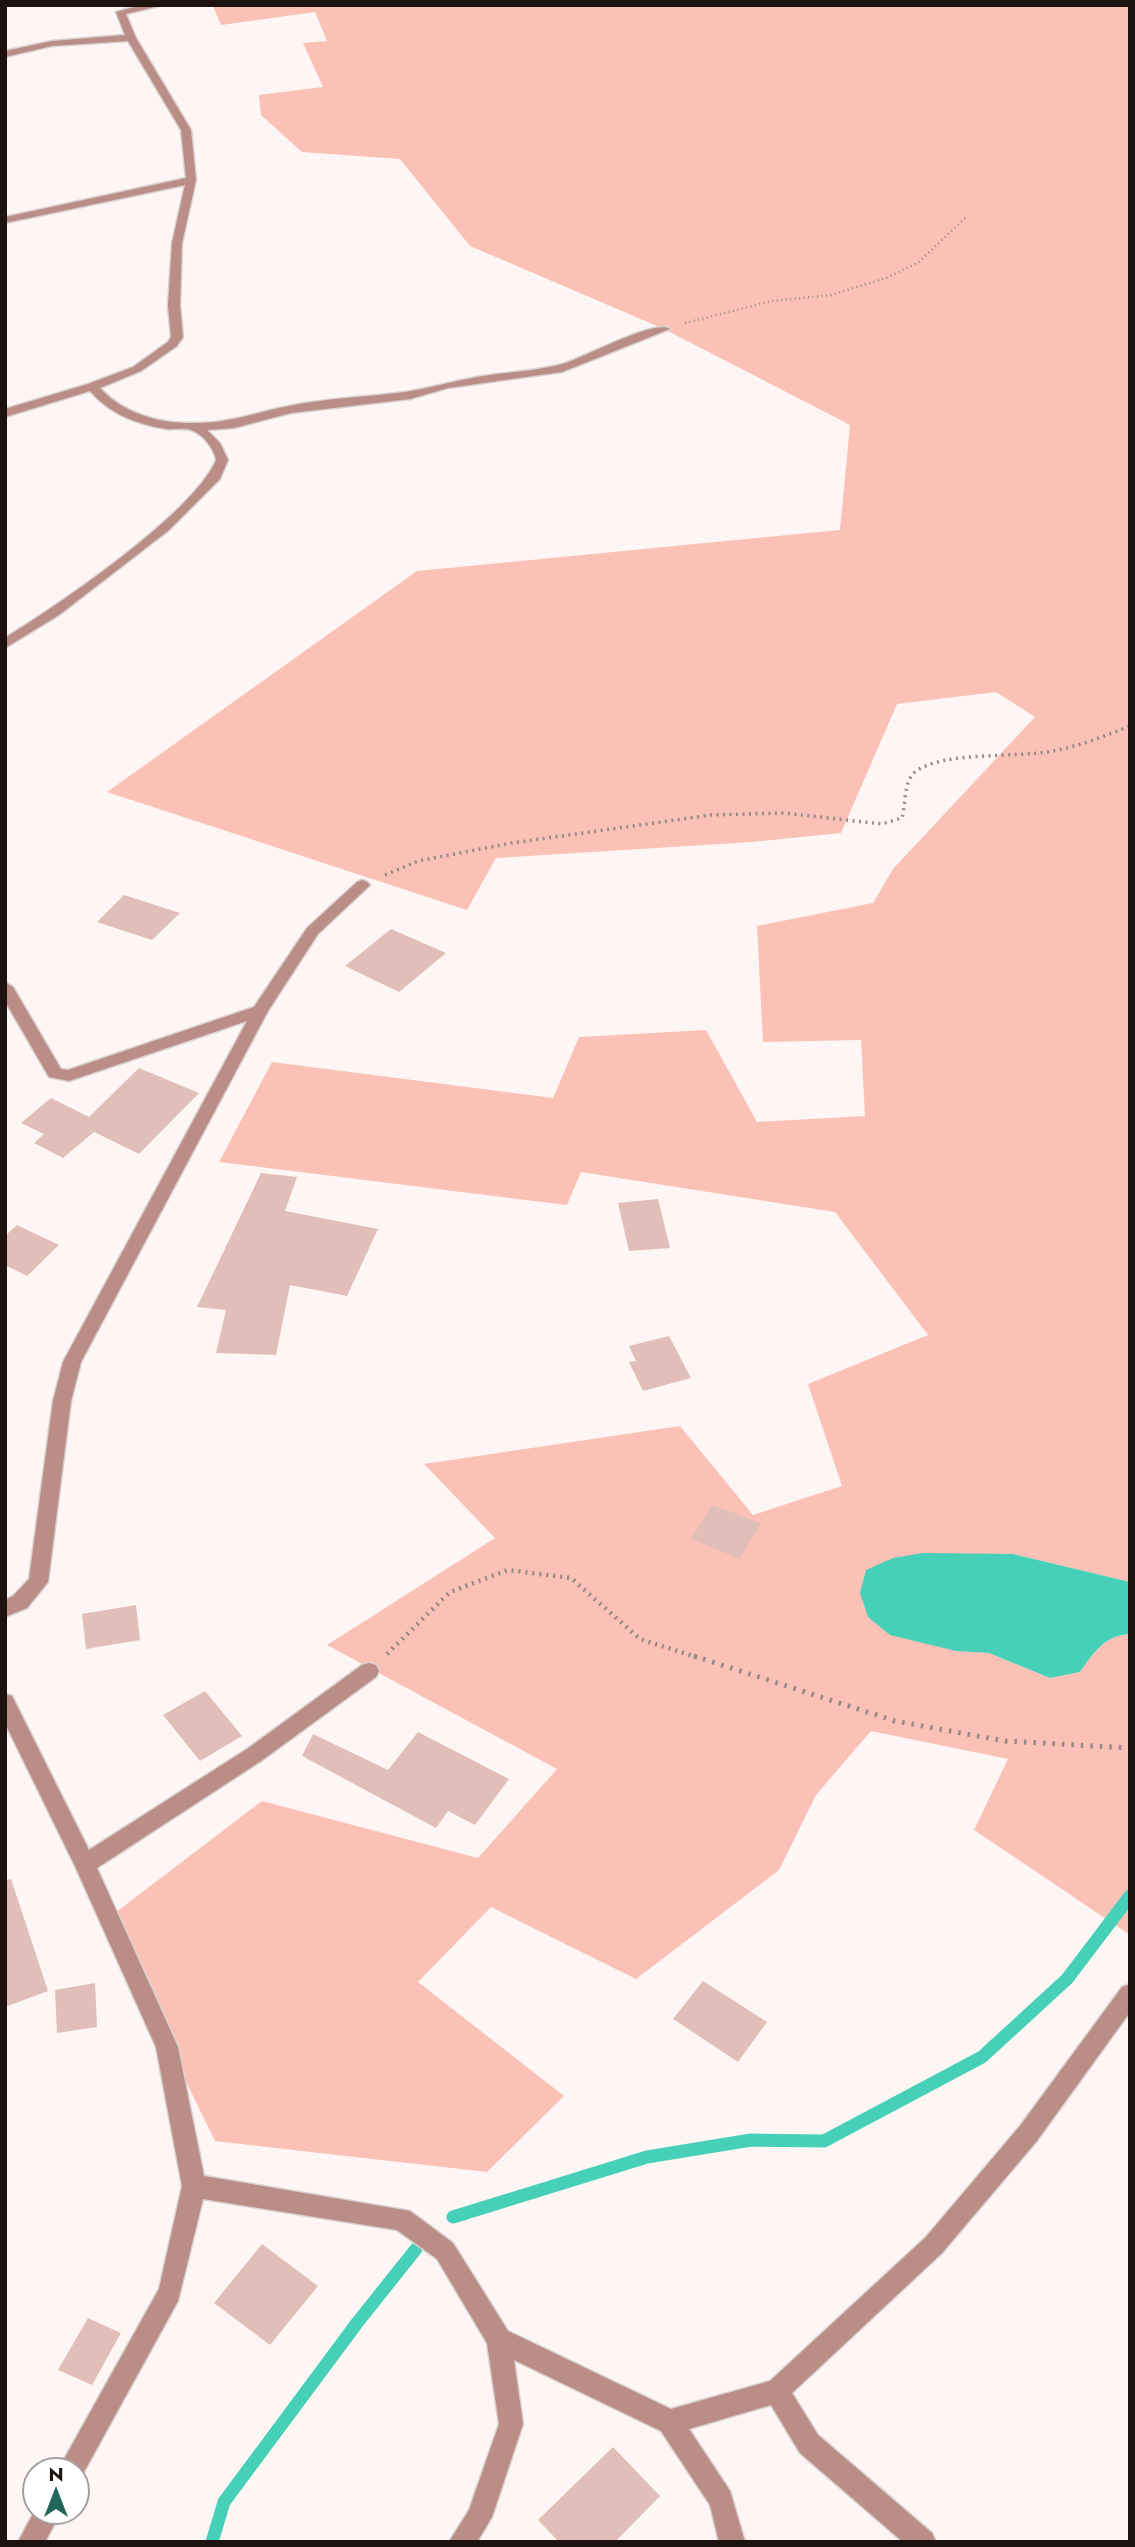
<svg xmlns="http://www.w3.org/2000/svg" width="1135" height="2547" font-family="Jost,sans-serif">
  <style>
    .green { fill: #fbc1b7 }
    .water { fill: #46d0b7 }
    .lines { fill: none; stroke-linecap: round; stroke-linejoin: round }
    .stream { stroke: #46d0b7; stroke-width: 13 }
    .building { fill: #e1beb8 }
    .minor-casing { stroke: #dad2d0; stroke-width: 3 }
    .path-far3 { stroke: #938987; stroke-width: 2.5; stroke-dasharray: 1 3.5; stroke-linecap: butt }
    .path-far2 { stroke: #938987; stroke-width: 3.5; stroke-dasharray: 2 4.5; stroke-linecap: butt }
    .path-far1 { stroke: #938987; stroke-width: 4.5; stroke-dasharray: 2 5; stroke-linecap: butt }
    .path { stroke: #938987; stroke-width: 5; stroke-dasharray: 2.5 7; stroke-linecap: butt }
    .minor { fill: #ba8e86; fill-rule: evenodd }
  </style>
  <rect width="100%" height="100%" fill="#fef6f5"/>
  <!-- green -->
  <path class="green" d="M1130,5V1582L1013,1554L956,1651L989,1653L1050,1678L1080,1672C1093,1653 1105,1635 1130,1634V1935L974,1830L1008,1759L871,1731L816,1795L779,1870L636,1979L491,1907L418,1982L564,2096L487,2172L215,2141L107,1919L262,1801L478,1858L557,1769L327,1645L495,1538L424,1464L680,1426L753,1515L842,1486L808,1384L928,1335L835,1212L581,1172L567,1205L219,1162L272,1062L553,1098L579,1037L706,1030L757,1122L865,1116L861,1040L763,1042L757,926L873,903L893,869L1035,717L996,692L897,704L841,833L752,842L496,858L467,910L107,792L417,571L840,530L850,425L664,329L470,246L400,159L302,152L261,115L259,95L323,87L303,43L327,41L315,12L221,25L213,6Z"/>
  <!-- water -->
  <path class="water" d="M923,1553L1013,1554L1130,1582V1634C1105,1635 1093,1653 1080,1672L1050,1678L989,1653L956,1651L890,1635L868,1617L860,1593L866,1570L893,1558Z"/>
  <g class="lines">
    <!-- stream -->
    <g class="stream">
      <polyline points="453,2217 647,2157 751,2140 824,2141 982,2057 1067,1979 1130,1896"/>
      <polyline points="212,2542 224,2502 357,2323 416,2249"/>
    </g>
  </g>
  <!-- building -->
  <g class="building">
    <polygon points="124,895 180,913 152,940 97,922"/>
    <polygon points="391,929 446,953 399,992 345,966"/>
    <polygon points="139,1068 199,1093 139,1154 94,1132 63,1158 34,1143 44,1134 21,1123 51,1098 89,1117"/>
    <polygon points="261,1173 297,1177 285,1211 378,1229 347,1296 290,1285 276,1355 216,1353 226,1310 197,1307"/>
    <polygon points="658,1199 670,1248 629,1251 618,1203"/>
    <polygon points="17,1225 59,1245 27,1276 5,1265 5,1236"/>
    <polygon points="669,1336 691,1378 643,1391 629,1362 636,1361 629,1346"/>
    <polygon points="712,1505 761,1523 740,1559 691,1539"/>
    <polygon points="136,1605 140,1640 86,1649 82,1614"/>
    <polygon points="205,1691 242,1736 200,1761 163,1715"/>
    <polygon points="418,1732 509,1779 475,1825 448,1811 436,1828 302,1756 313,1734 388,1770"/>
    <polygon points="11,1879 48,1991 5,2007 5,1880"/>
    <polygon points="703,1981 767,2022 738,2062 673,2019"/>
    <polygon points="95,1983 97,2027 57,2033 55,1990"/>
    <polygon points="262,2244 318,2286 270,2345 214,2303"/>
    <polygon points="88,2318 121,2333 92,2385 58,2370"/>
    <polygon points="613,2447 660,2496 615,2542 559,2542 538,2520"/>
  </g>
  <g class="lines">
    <defs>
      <g id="minor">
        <path d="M142,5H163L126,14L136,38L191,130L196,180L182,243L180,306L183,337L177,346L141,371L100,388C124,414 160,424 196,423C229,423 258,412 289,406C327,398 367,397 405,392C431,388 457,380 483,376C509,372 537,371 562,364C582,359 655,318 670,329L562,372L448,388L410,399L291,413L234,428L207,430L220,443L228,460L220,479L169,530L59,615L5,648V638C58,605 193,514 216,460C214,449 204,435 193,431C186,427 174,430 166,429C136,424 110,414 90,391L5,417V409L88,384L133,367L168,342L171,337L168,306L172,243L185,185L5,223V217L186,178L181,130L128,41L52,46L5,57V51L52,41L125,35L116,12Z"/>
        <polygon points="362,880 367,882 370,885 367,888 318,934 268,1011 81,1362 71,1401 48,1582 27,1608 5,1617 5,1600 13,1596 29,1579 53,1401 63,1362 247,1021 69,1081 49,1077 5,1001 5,982 13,987 61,1069 68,1070 254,1007 307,928 357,882"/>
        <polygon points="369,1663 376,1665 379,1671 376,1677 261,1761 97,1868 178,2047 204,2176 410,2211 453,2243 508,2331 671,2409 770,2381 926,2237 1020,2126 1122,1987 1130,1984 1130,2012 1036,2142 942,2253 792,2393 818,2435 932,2533 936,2542 903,2542 800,2453 771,2405 689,2429 730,2491 745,2542 719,2542 710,2505 661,2431 514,2360 523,2424 492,2517 477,2542 449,2542 469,2510 499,2424 487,2343 437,2259 397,2230 203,2199 178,2301 80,2479 77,2480 77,2470 58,2470 159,2289 182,2186 156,2047 75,1866 5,1723 5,1694 12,1696 89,1850 247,1749 362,1665"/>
        <polygon points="35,2510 61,2512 45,2542 18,2542"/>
      </g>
    </defs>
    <!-- minor casing -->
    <use href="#minor" class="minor-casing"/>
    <!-- path-far3 -->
    <polyline class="path-far3" points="685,323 772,301 831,295 886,278 919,262 965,218"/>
    <!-- path-far2 -->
    <path class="path-far2" d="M385,875L418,861L512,843L711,815L784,813L882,824L902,818C906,804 903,783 915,772C941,751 1018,758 1053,751C1080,746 1105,736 1130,726"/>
    <!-- path-far1 -->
    <polyline class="path-far1" points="387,1654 450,1592 508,1570 571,1578 640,1639 699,1658"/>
    <!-- path -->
    <polyline class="path" points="694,1656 895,1721 1005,1741 1130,1748"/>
    <!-- minor -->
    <use href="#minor" class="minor"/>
  </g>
  <!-- border -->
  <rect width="1135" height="2547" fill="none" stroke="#1e1210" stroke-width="14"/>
  <!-- north arrow -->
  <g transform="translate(56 2491)"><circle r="33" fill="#ffffff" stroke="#a5a09f" stroke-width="2"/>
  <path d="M0-5L12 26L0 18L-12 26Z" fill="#20665a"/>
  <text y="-10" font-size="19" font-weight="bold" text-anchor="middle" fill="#1e1210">N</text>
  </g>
</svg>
